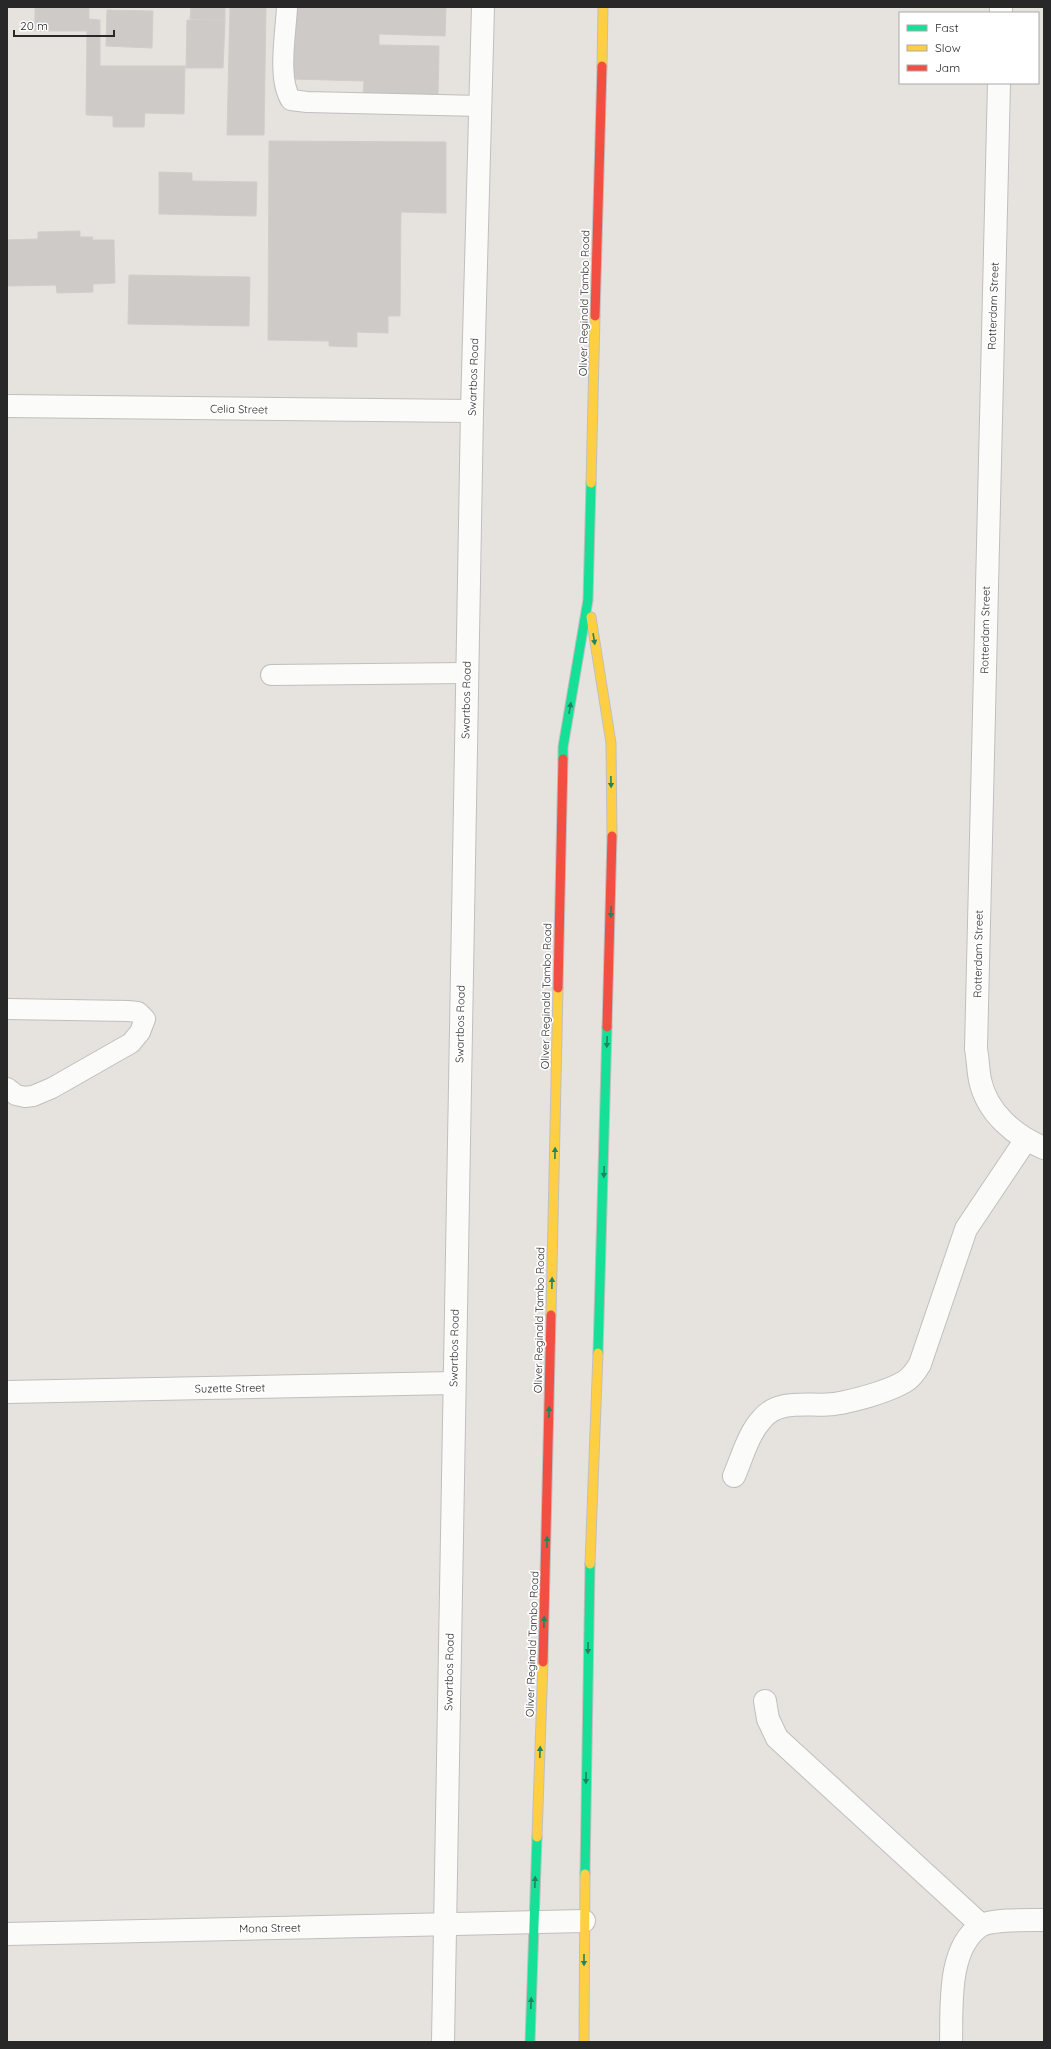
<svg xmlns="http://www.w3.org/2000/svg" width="1051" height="2049" font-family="Quicksand,sans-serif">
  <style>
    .building { fill: #cdcac7; stroke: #d1ceca }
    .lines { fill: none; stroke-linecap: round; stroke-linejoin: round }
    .lane-casing { stroke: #c0bfbf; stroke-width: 22 }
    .street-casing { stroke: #c0bfbf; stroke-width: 24 }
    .fast-casing { stroke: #c0bfbf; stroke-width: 11 }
    .slow-casing { stroke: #c0bfbf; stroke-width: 11 }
    .jam-casing { stroke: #c0bfbf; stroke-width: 11 }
    .lane { stroke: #fbfbfa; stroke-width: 20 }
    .street { stroke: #fbfbfa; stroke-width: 22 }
    .fast { stroke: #16e098; stroke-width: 9 }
    .slow { stroke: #ffcf43; stroke-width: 9 }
    .jam { stroke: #f24e42; stroke-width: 9 }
    .oneway { fill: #1f8460 }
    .labels { text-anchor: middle; stroke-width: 3.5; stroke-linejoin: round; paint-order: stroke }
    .street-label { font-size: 11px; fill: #282828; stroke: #fff }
  </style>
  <rect width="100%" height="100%" fill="#e6e2de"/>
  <!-- building -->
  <g class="building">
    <polygon points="35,7 89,7 89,19 100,20 100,66 185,66 184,114 145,113 144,127 113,127 113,116 86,115 87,31 35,31"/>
    <polygon points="191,7 225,7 225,20 190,19"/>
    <polygon points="230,7 266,7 264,135 227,135"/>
    <polygon points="293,7 446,7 445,36 379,34 379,45 439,46 438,99 363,97 364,81 291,79"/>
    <polygon points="107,10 153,11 152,48 106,46"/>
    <polygon points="187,20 225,20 223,68 186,68"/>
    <polygon points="269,141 446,142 446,213 401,212 400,316 388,316 388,333 357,332 357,347 329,346 329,341 268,340"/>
    <polygon points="159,172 192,173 192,181 257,182 256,216 159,214"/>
    <polygon points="80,231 80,237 93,237 92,240 114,240 115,283 93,284 93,292 57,293 56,285 7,286 7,240 38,239 38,232"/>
    <polygon points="129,275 250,277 249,326 128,324"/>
  </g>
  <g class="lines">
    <defs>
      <g id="lane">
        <path d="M287,7C286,32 277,79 291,100L307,102L481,106"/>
        <polyline points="271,675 467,673"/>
        <polyline points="7,1009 128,1011 138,1012 145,1019 140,1032 131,1043 52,1088 33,1096 25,1097 16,1095 7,1088"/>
      </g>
      <g id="street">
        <polyline points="1001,13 1001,7"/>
        <path d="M999,83L976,1049C978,1059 978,1070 980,1080C987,1113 1015,1136 1044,1148"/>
        <polyline points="7,406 472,411"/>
        <polyline points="7,1392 453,1383"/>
        <path d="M734,1476C742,1458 748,1434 762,1419C779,1398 810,1407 834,1404C853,1401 887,1392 904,1382C911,1378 916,1371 920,1364L966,1229L1025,1141"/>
        <polyline points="765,1701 768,1719 777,1738 981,1925"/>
        <polyline points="7,1934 584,1921"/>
        <polyline points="443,2042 472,411 483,7"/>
        <path d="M951,2042C952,2007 947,1949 980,1926C991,1919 1030,1920 1044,1920"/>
      </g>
      <g id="fast">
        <polyline points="563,759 563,747 588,600 591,483"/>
        <polyline points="598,1353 607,1027"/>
        <polyline points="585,1874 590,1564"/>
        <polyline points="530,2042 537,1837"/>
      </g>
      <g id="slow">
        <polyline points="602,66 603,7"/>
        <polyline points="591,483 595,316"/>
        <polyline points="591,617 611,743 612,836"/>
        <polyline points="551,1315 558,988"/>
        <polyline points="590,1564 598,1353"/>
        <polyline points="537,1837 543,1662"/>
        <polyline points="584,2042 585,1874"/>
      </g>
      <g id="jam">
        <polyline points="595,316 602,66"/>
        <polyline points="558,988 563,759"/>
        <polyline points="607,1027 612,836"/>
        <polyline points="543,1662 551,1315"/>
      </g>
    </defs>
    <!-- lane casing -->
    <use href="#lane" class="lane-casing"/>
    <!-- street casing -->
    <use href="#street" class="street-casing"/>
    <!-- fast casing -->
    <use href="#fast" class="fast-casing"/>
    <!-- slow casing -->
    <use href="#slow" class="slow-casing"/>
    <!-- jam casing -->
    <use href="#jam" class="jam-casing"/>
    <!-- lane -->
    <use href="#lane" class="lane"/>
    <!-- street -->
    <use href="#street" class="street"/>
    <!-- fast -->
    <use href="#fast" class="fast"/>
    <!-- slow -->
    <use href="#slow" class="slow"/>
    <!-- jam -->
    <use href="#jam" class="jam"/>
  </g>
  <!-- one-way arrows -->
  <defs><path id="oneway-solid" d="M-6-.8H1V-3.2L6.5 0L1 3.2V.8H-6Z"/></defs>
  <g class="oneway">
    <use href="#oneway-solid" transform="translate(594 639) rotate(81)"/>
    <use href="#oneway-solid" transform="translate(570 708) rotate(-80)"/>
    <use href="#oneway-solid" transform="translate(611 782) rotate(89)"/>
    <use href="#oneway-solid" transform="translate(611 912) rotate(92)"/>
    <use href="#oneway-solid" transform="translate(607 1042) rotate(92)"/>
    <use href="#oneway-solid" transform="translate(555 1153) rotate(-89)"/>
    <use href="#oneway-solid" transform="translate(604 1172) rotate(92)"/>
    <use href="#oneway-solid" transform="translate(552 1283) rotate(-89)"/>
    <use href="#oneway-solid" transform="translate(549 1412) rotate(-89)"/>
    <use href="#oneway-solid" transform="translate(547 1542) rotate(-89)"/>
    <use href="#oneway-solid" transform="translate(544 1622) rotate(-88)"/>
    <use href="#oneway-solid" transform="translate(588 1648) rotate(91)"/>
    <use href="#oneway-solid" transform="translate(540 1752) rotate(-88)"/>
    <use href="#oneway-solid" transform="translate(586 1778) rotate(91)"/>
    <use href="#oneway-solid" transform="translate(535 1882) rotate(-88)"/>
    <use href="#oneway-solid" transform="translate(584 1960) rotate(90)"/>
    <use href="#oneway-solid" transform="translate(531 2003) rotate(-88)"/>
  </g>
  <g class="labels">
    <!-- street labels -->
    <g class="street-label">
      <text transform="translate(584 303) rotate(-89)" y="4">Oliver Reginald Tambo Road</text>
      <text transform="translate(993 306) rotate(-88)" y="4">Rotterdam Street</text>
      <text transform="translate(473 377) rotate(-88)" y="4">Swartbos Road</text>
      <text transform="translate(239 409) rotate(1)" y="4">Celia Street</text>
      <text transform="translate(985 630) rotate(-89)" y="4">Rotterdam Street</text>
      <text transform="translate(466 700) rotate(-89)" y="4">Swartbos Road</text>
      <text transform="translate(978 954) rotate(-89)" y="4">Rotterdam Street</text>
      <text transform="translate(546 996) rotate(-89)" y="4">Oliver Reginald Tambo Road</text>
      <text transform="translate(460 1024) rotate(-89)" y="4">Swartbos Road</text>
      <text transform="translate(539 1320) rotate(-89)" y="4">Oliver Reginald Tambo Road</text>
      <text transform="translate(454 1348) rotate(-89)" y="4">Swartbos Road</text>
      <text transform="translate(230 1388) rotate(-1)" y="4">Suzette Street</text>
      <text transform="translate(532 1644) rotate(-88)" y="4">Oliver Reginald Tambo Road</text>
      <text transform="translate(449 1672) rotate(-89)" y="4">Swartbos Road</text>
      <text transform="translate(270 1928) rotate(-1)" y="4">Mona Street</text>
    </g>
  </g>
  <!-- border -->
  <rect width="1051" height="2049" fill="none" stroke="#282828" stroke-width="16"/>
  <!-- legend -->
  <rect x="899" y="12" width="140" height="72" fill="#ffffff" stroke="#a9a9a9"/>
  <rect x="907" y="25" width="20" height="6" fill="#16e098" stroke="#a9a9a9"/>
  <text x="935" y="32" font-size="12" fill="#282828">Fast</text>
  <rect x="907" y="45" width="20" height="6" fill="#ffcf43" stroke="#a9a9a9"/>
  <text x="935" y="52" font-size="12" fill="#282828">Slow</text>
  <rect x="907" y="65" width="20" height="6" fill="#f24e42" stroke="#a9a9a9"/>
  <text x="935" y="72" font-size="12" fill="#282828">Jam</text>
  <!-- scale -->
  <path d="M14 30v6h100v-6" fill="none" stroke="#282828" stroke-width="2"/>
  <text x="20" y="30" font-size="12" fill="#282828" stroke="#ffffff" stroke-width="3" paint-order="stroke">20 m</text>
</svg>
